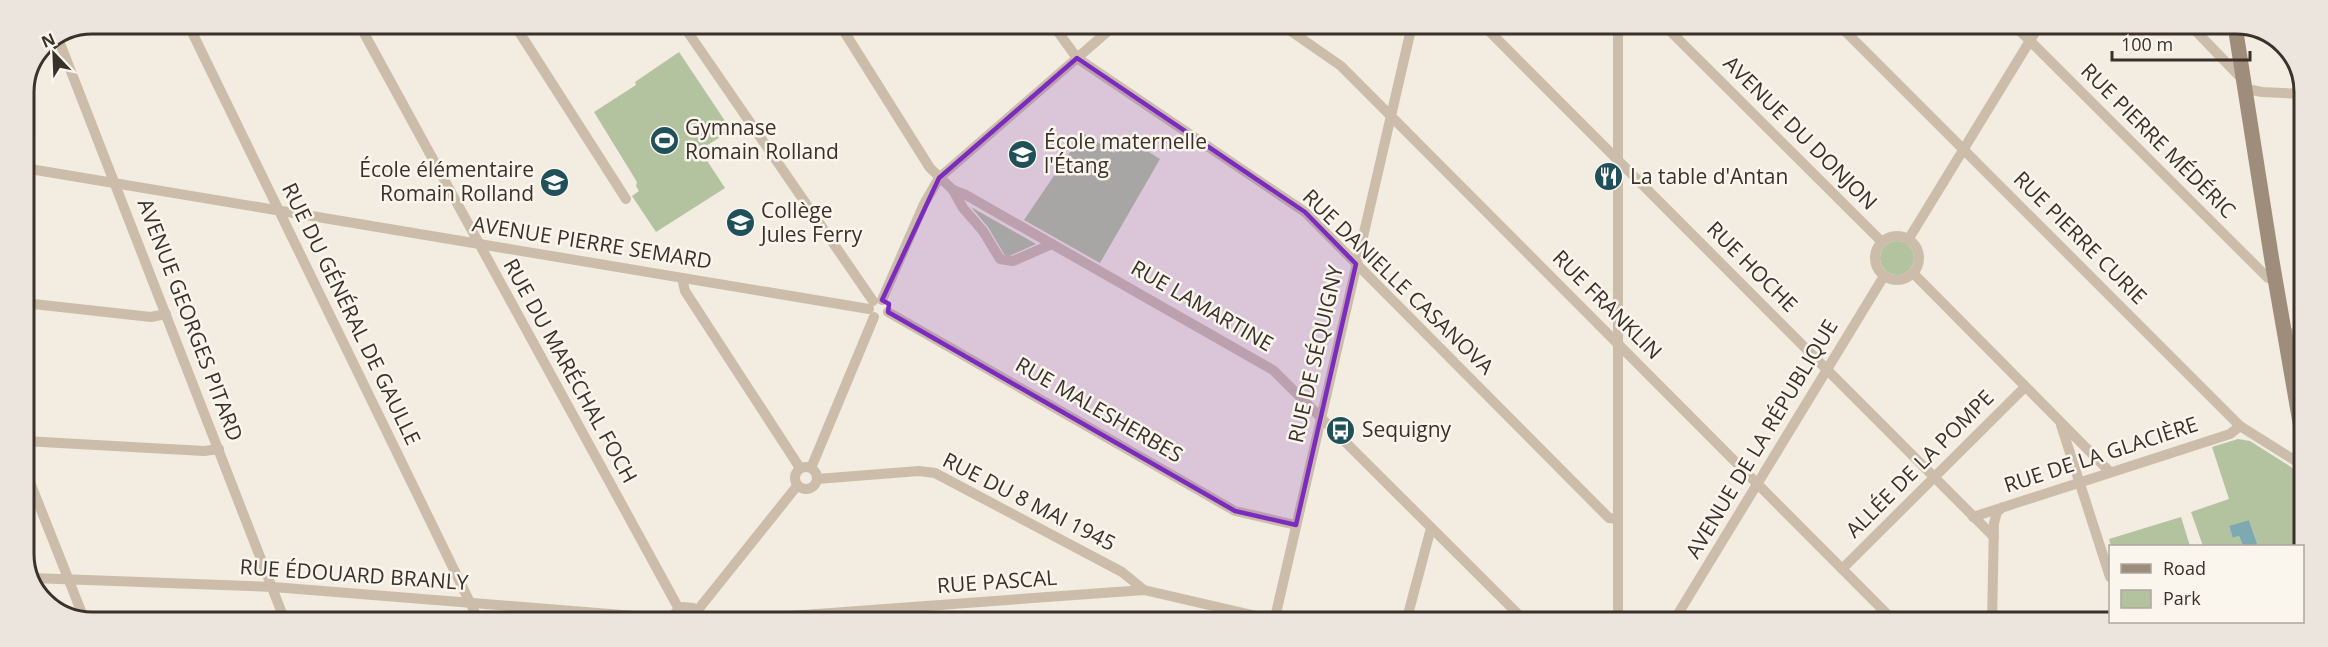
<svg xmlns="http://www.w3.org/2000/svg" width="2328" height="647" font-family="'Open Sans',sans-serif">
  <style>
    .green { fill: #b3c39f }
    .water { fill: #7fa9b0 }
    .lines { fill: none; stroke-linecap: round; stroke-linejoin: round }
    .minor { stroke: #ccbdab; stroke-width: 10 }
    .secondary { stroke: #9f8d7c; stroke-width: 15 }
    .marked { fill: #7b2cbf; fill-opacity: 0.2; stroke: #7b2cbf; stroke-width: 4.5; stroke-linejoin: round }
    .labels { text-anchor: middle; stroke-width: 5; stroke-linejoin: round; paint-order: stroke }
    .poi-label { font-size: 21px; fill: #3a312a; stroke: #faf5ed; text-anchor: start }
    .street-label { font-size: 21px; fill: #3a312a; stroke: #faf5ed }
    .rim { fill: none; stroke: #3a312a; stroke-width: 3 }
  </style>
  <rect width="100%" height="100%" fill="#f3ece0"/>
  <!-- green -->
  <g class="green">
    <polygon points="679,52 731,130 700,150 725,188 656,232 632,196 639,191 636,186 637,182 594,112 636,85 635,82"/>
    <polygon points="1083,133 1114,153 1125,137 1160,159 1100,263 1024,220"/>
    <polygon points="971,207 1036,244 1009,256 1004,254 988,227"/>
    <circle cx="1897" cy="258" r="17"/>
    <polygon points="2238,439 2250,441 2302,474 2302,546 2258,546 2249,520 2229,527 2234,538 2239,536 2243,546 2203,546 2191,512 2229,499 2212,447"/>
    <polygon points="2181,517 2190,546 2111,546 2109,539"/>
  </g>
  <!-- water -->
  <polygon class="water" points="2249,520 2258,546 2243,546 2239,536 2233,538 2229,526"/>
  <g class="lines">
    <!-- minor -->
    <g class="minor">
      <polyline points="188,24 479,621"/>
      <polyline points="359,24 679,609"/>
      <polyline points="514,24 626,199"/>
      <polyline points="683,25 873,301"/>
      <polyline points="840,25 930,168 953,190 963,208 983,231 1000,259 1013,261 1052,244"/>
      <polyline points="1053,25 1077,58 1305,212 1599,508 1609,518 1617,519"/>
      <polyline points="1282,25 1341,66 1896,623"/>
      <polyline points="1483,25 1994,537"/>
      <polyline points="1618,26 1618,622"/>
      <polyline points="1665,26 1882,242"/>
      <polyline points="1840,26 2240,426 2302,465"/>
      <polyline points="2015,26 2262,272 2268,278 2276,280"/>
      <polyline points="2191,26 2243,80"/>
      <polyline points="58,38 285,621"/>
      <polyline points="2252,90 2262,92 2304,94"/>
      <polyline points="24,168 869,309"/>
      <polyline points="953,190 966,195 1273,370 1526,622"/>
      <circle cx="1897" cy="258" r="22"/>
      <polyline points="1908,240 2039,26"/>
      <polyline points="1913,273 2110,472"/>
      <polyline points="682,278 685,291 800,468"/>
      <polyline points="882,300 924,204 939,178 1115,25"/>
      <polyline points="24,303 151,317 166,314"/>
      <polyline points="888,312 1235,511 1296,525"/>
      <polyline points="2285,335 2303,331"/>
      <polyline points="2061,425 2110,577"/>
      <polyline points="24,441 204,451 219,449"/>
      <circle cx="806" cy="478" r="11"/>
      <polyline points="24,467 85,621"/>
      <polyline points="811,468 874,317"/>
      <polyline points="817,479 919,471 935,473 1122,572 1144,590"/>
      <polyline points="1973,517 2230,434 2240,426"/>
      <polyline points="1842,569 2025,387"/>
      <polyline points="32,578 273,587 672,619"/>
      <polyline points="697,611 797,486"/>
      <polyline points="675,613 683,607 693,608 700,617 701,621"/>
      <polyline points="720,621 1144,590 1274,620"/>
      <polyline points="1274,622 1412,25"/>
      <polyline points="1406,622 1431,528"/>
      <polyline points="1673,622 1884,276"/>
      <polyline points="2125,622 2126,623"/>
      <polyline points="1992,623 1994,523 1997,512 2003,507"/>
    </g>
    <!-- secondary -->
    <polyline class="secondary" points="2235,26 2272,261 2302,434"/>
  </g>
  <!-- marked area -->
  <path class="marked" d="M1077,58L1305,212L1356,264L1296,525L1235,511L888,312L889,304L882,300L939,178Z"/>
  <!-- icons -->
  <defs>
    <symbol id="stadium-disc" viewBox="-11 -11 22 22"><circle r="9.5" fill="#20515b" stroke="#faf5ed"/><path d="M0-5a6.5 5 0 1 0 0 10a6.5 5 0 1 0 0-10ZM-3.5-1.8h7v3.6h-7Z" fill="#fff"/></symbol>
    <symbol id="school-disc" viewBox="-11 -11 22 22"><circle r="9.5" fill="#20515b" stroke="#faf5ed"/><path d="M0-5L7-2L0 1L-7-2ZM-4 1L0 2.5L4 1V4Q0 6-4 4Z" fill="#fff"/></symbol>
    <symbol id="restaurant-disc" viewBox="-11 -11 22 22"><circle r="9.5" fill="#20515b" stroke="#faf5ed"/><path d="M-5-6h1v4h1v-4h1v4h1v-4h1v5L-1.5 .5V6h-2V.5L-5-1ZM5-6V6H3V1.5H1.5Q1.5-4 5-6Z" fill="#fff"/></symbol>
    <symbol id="bus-disc" viewBox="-11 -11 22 22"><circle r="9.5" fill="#20515b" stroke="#faf5ed"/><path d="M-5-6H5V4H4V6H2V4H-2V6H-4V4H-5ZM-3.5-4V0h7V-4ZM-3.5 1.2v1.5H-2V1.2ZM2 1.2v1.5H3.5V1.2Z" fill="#fff"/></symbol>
  </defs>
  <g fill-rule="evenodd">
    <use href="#stadium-disc" x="648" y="124" width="33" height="33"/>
    <use href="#school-disc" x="1006" y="138" width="33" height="33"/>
    <use href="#restaurant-disc" x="1592" y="160" width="33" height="33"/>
    <use href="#school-disc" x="538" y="166" width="33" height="33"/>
    <use href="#school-disc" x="724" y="206" width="33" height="33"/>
    <use href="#bus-disc" x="1324" y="414" width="33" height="33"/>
  </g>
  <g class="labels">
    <!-- poi labels -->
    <g class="poi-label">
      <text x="685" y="135">Gymnase<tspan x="685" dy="24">Romain Rolland</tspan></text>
      <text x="1044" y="149">École maternelle<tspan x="1044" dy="24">l'Étang</tspan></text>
      <text x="534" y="177" text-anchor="end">École élémentaire<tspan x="534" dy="24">Romain Rolland</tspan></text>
      <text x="1630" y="184">La table d'Antan</text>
      <text x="761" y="218">Collège<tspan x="761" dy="24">Jules Ferry</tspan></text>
      <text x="1362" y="437">Sequigny</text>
    </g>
    <!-- street labels -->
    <g class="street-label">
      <text transform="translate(1800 133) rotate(45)" y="7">AVENUE DU DONJON</text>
      <text transform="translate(2158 141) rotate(45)" y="7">RUE PIERRE MÉDÉRIC</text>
      <text transform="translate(2080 238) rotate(45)" y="7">RUE PIERRE CURIE</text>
      <text transform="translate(592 243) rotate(9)" y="7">AVENUE PIERRE SEMARD</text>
      <text transform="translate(1752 267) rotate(45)" y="7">RUE HOCHE</text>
      <text transform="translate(1398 282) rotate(44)" y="7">RUE DANIELLE CASANOVA</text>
      <text transform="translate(1607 305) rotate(45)" y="7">RUE FRANKLIN</text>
      <text transform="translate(1202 306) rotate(30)" y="7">RUE LAMARTINE</text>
      <text transform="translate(351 314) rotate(64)" y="7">RUE DU GÉNÉRAL DE GAULLE</text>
      <text transform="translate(190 320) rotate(69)" y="7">AVENUE GEORGES PITARD</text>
      <text transform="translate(1316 354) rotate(-77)" y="7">RUE DE SÉQUIGNY</text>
      <text transform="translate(570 371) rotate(61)" y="7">RUE DU MARÉCHAL FOCH</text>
      <text transform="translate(1099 410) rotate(30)" y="7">RUE MALESHERBES</text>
      <text transform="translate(1762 439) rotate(-59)" y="7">AVENUE DE LA RÉPUBLIQUE</text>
      <text transform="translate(2101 455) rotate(-18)" y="7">RUE DE LA GLACIÈRE</text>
      <text transform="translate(1920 464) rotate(-45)" y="7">ALLÉE DE LA POMPE</text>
      <text transform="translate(1029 502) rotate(27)" y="7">RUE DU 8 MAI 1945</text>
      <text transform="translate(354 575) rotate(4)" y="7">RUE ÉDOUARD BRANLY</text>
      <text transform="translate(997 582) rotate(-4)" y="7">RUE PASCAL</text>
    </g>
  </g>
  <!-- crop -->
  <path d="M0 0H2328V647H0ZM92 34H2236A58 58 0 0 1 2294 92V554A58 58 0 0 1 2236 612H92A58 58 0 0 1 34 554V92A58 58 0 0 1 92 34Z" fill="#ebe5dd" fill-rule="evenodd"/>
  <path class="rim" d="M92 34H2236A58 58 0 0 1 2294 92V554A58 58 0 0 1 2236 612H92A58 58 0 0 1 34 554V92A58 58 0 0 1 92 34Z"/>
  <!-- legend -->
  <rect x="2109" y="545" width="195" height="78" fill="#faf5ed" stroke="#ada79f" stroke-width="1.5"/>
  <rect x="2121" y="564" width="30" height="9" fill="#9f8d7c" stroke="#ada79f" stroke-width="1.5"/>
  <text x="2163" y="575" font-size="18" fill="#3a312a">Road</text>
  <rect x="2121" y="590" width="30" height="18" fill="#b3c39f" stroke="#ada79f" stroke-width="1.5"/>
  <text x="2163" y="605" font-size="18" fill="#3a312a">Park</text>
  <!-- north arrow -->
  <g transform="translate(54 54) rotate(337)" stroke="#faf5ed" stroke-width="4.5" paint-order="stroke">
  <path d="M0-4.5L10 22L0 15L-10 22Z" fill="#3a312a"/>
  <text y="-9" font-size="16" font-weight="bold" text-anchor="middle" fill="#3a312a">N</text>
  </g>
  <!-- scale -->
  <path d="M2112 51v9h138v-9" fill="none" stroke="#3a312a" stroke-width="3"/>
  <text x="2121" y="51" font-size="18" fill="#3a312a" stroke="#faf5ed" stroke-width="4.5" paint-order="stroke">100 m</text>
</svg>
